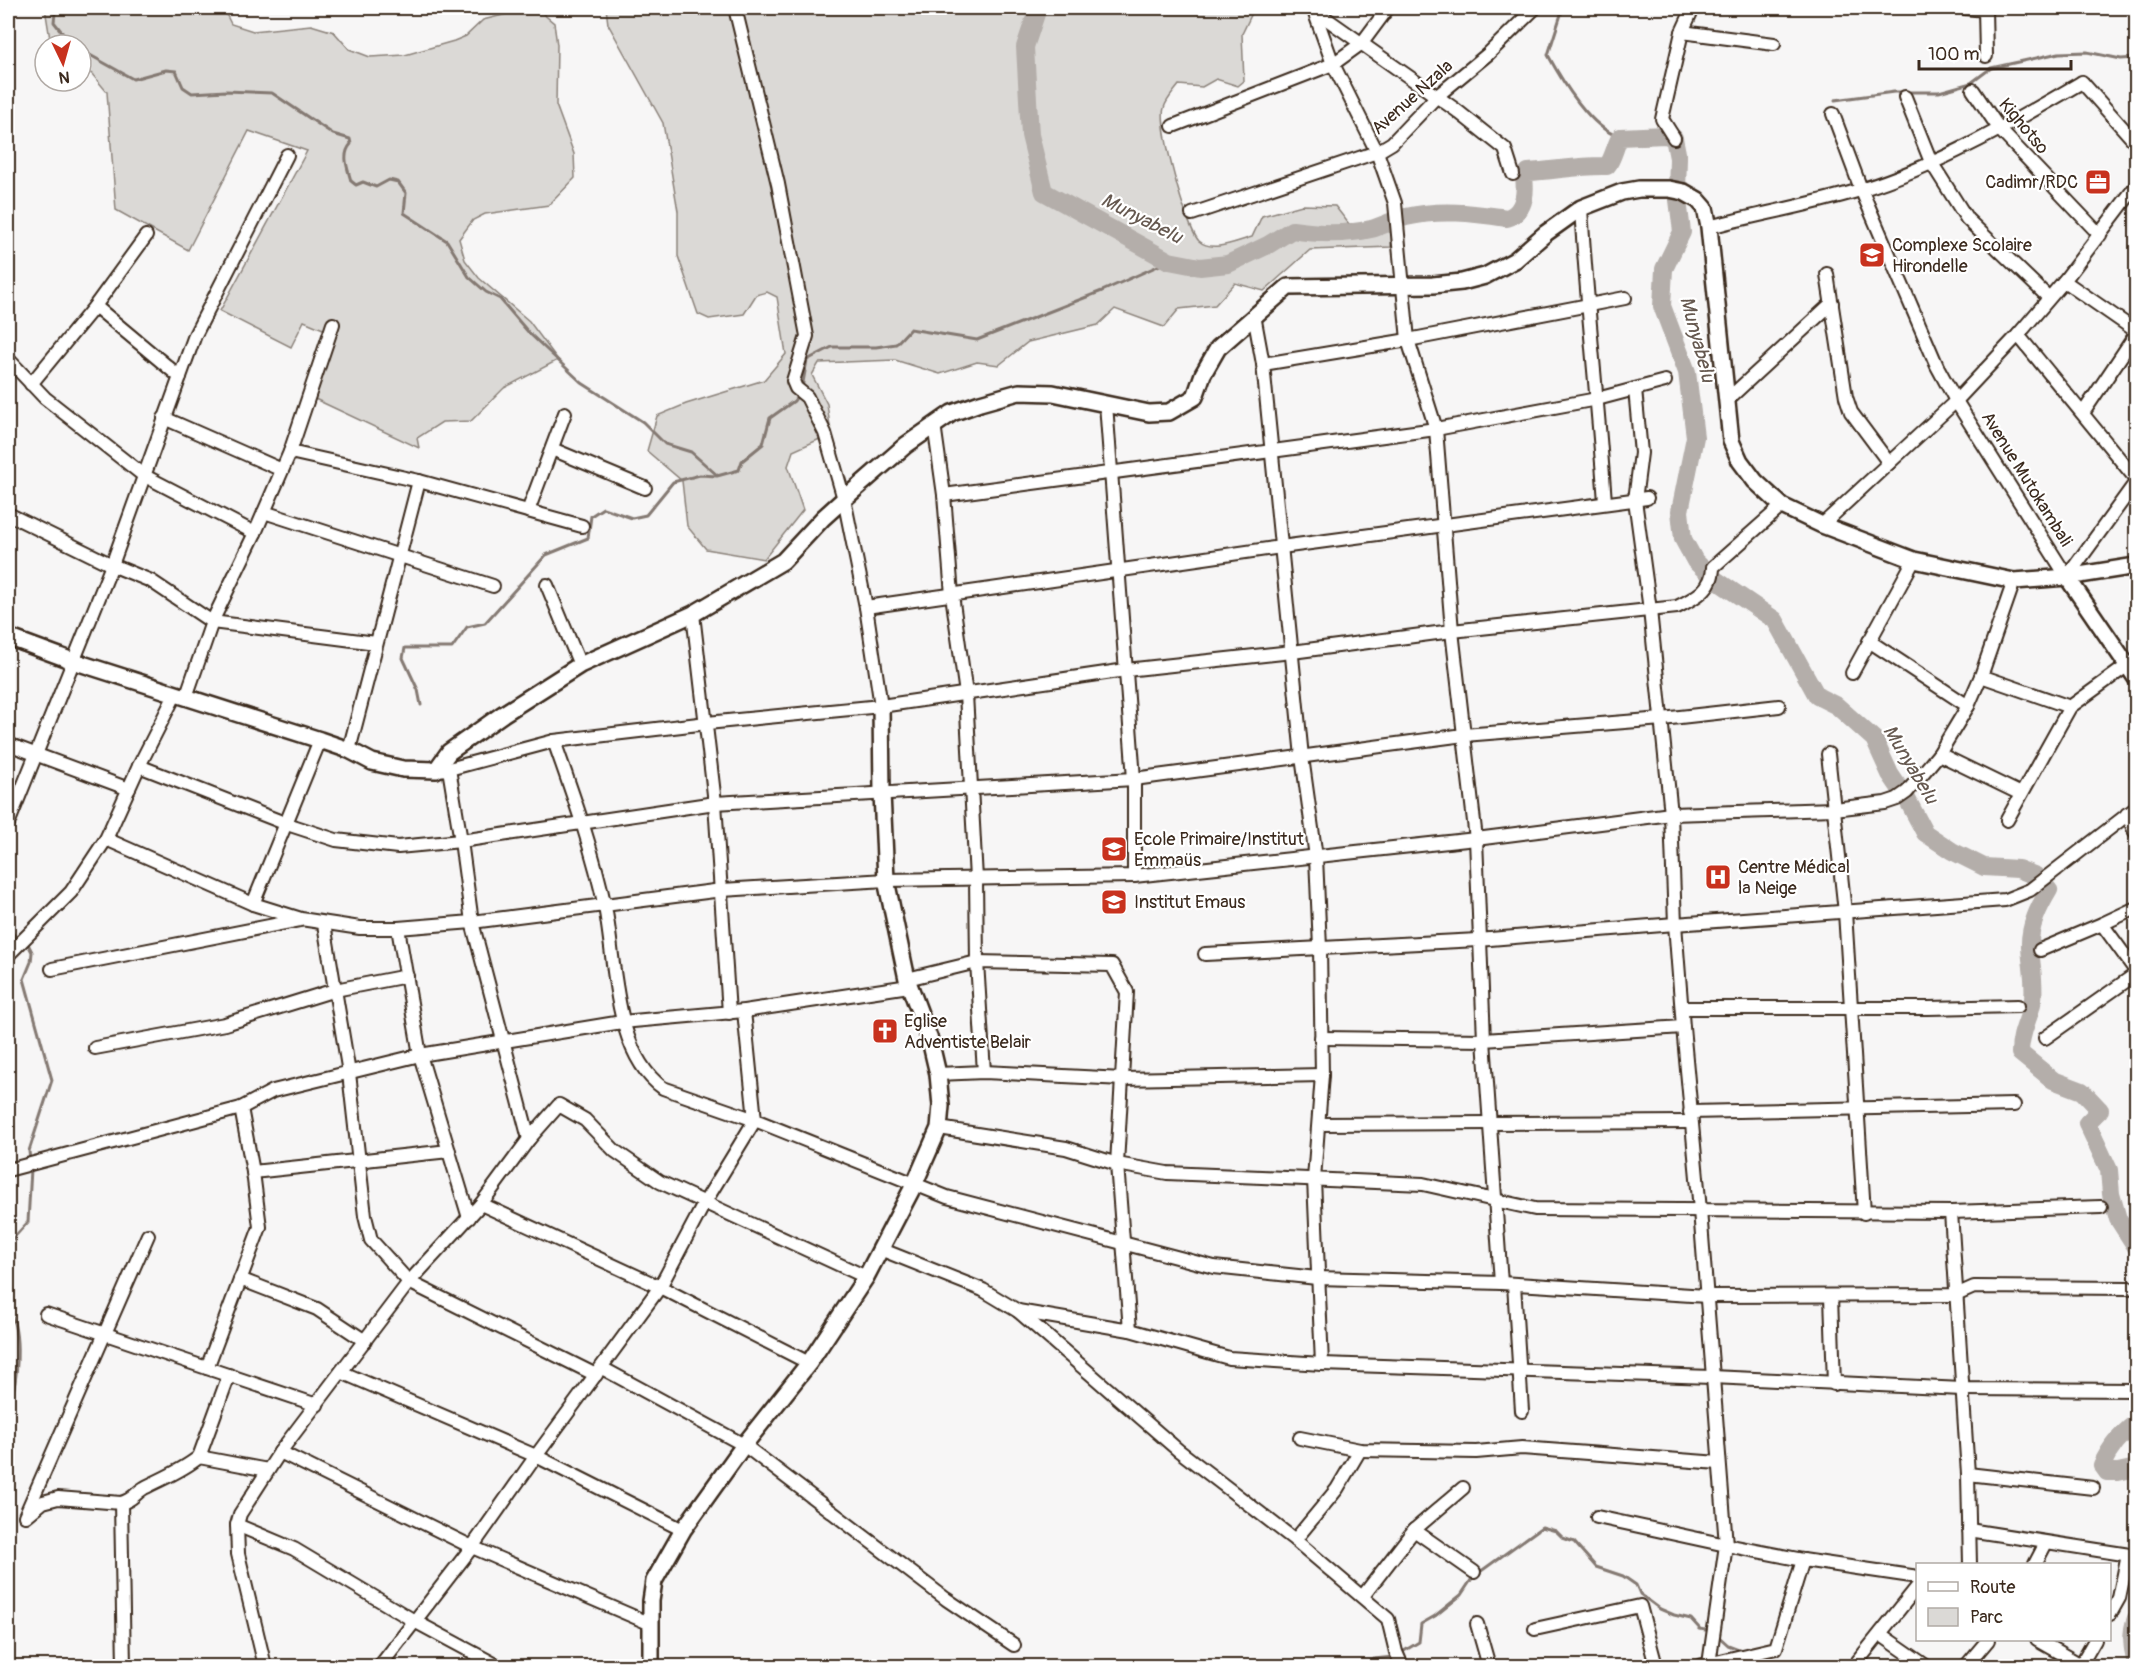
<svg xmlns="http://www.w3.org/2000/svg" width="2144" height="1674" font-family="Pangolin,sans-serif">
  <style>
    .green { fill: #dbd9d6; stroke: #8b827a; stroke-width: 1.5 }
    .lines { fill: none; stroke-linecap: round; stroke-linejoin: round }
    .stream { stroke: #847972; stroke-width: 3 }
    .river { stroke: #b4aeaa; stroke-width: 18 }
    .minor-casing { stroke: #3b2a1e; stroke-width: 16 }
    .tertiary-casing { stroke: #3b2a1e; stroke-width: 20 }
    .minor { stroke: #fff; stroke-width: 12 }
    .tertiary { stroke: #fff; stroke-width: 15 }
    .labels { text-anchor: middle; stroke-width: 4.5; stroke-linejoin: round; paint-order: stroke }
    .street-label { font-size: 18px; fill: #3b2a1e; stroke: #fff }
    .poi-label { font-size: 18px; fill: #3b2a1e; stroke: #fff; text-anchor: start }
    .water-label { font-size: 20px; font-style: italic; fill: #65584f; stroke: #fff }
  </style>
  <rect width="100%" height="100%" fill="#f7f6f6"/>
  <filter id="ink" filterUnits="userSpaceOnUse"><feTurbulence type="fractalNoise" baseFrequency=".0167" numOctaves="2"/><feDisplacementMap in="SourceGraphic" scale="12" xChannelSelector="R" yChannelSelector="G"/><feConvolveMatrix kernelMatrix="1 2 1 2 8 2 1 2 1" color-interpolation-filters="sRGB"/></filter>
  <g filter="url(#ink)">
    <!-- green -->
    <g class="green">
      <polygon points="45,8 223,8 231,24 253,31 311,25 334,32 349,49 370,57 405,55 454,41 466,36 483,20 507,14 542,13 554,23 557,45 556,105 574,154 575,178 549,205 485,214 473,220 459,239 465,260 479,278 529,321 558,360 504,388 471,421 442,422 417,438 419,448 315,399 335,334 304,321 291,347 220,311 307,151 249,131 188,250 116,210 107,92 92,74 81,68 81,45 51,45"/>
      <path d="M606,8H1252L1253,11L1242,34L1244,81L1238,86L1216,79L1202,87L1179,85C1174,92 1166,100 1164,108C1158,125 1186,228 1199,241C1212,253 1237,241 1252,237L1262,216L1302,205L1335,206L1349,224H1375L1392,233L1391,247L1310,250L1264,291L1235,283L1215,305L1179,309L1164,327L1115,309L1098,325L1028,342L999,365L977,362L940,374L895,360L819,363L812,375L827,404L831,434L793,451L788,466L803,510L764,559L706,549L687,526L682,481L647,451L657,416L686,404L764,380L786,354L777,297L767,292L756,295L744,314L709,319L698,314L678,256V211L663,123L608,24Z"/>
    </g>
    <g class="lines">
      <!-- stream -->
      <g class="stream">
        <polyline points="62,8 55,13 54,22 72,45"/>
        <path d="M1563,8L1548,55C1562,81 1591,129 1620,137"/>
        <path d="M81,50L133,79L166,70L176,71L183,87L192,93L226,91L272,93L333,134L350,139L351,144C341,155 348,169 351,181L356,185L363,182L376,187L389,180L398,182L406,193L404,213L447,241L469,277L486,292L500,299L529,333L582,383L643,422L665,444L691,452L717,475"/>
        <polyline points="1835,100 1894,92 1939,92 1971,83 1991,68 2059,53 2087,52 2121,59 2136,58"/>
        <polyline points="802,388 807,360 832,347 876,347 896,344 910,329 977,340 1102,291 1169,261"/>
        <polyline points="421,705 418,690 403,658 405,648 452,648 467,627 485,623 546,555 588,538 591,516 603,508 632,518 646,515 673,482 700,475 717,476 739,470 742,461 763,444 770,418 794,401 799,393"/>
        <polyline points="8,927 18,940"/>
        <polyline points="28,944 32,952 31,962 24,979 52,1080 29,1151 30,1161"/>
        <polyline points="8,1244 28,1222 31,1169"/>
        <path d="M8,1310C21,1327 18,1371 13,1392L8,1393"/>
        <polyline points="1717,1635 1728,1645 1744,1651"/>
        <polyline points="1399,1654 1419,1642 1421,1624 1435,1616 1461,1595 1473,1577 1542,1527 1556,1531 1563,1538 1574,1542 1596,1567 1623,1576 1636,1585 1640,1594 1660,1609 1674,1615 1691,1619 1700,1629 1711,1631"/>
        <polyline points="1758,1655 1763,1660 1764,1666"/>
        <polyline points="1359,1666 1374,1659 1393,1657"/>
      </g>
      <!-- river -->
      <g class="river">
        <path d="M1038,8L1025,47L1030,135L1044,192L1169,261L1200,267L1228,264L1268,245L1292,230C1318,234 1345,235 1371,229C1383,226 1394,219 1406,217C1440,209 1473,213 1507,218C1525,212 1526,193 1524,177L1528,172C1554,171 1580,165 1607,166C1613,159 1615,146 1620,137L1665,135L1674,138L1678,158L1677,192L1682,232L1664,269L1662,306L1687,372L1695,437L1680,511L1683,539L1695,561L1713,578L1775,620L1817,696L1837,706L1874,739L1890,774L1907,799L1925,833L1952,851L1984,867L2018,869L2036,876L2049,890C2039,907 2029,926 2030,947C2031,964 2035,982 2033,999C2030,1019 2020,1031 2020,1053L2053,1080L2082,1091L2100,1110L2087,1123L2109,1170L2111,1194L2118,1219L2136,1247"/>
        <path d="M2136,1423C2120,1435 2110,1447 2102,1465L2107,1472H2118L2136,1468"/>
        <path d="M2136,1618C2130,1633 2132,1648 2136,1664"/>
      </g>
      <defs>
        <g id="minor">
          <polyline points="735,8 778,184 807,336 793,381 796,388 807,397 825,433 844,499 866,607 881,706"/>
          <polyline points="1313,8 1333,64 1377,152 1395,203 1408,340 1436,429 1452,631 1476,839 1484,1040 1501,1283"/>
          <polyline points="1965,8 1985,10"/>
          <polyline points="1985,8 1986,56"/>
          <polyline points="1314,10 1456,110 1505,149 1513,174"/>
          <polyline points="1682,32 1774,44"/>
          <polyline points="1973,90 2000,130 2100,235"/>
          <polyline points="1905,97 1931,162 1967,219 2048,297"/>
          <polyline points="1833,114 1861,189 1937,366 1956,401 2067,577 2136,482"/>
          <polyline points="1173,126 1333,64 1362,43 1388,8"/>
          <polyline points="1674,138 1662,119 1682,32 1693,8"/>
          <path d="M1581,208C1587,306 1598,404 1605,502"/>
          <polyline points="1192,214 1377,152 1392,143 1436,97 1488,54 1535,8"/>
          <path d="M1709,227C1759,214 1811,205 1860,190C1939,166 2012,123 2082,82L2136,143"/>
          <polyline points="1827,274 1846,397 1851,412 1889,463"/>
          <polyline points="2064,281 2136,331"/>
          <polyline points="95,306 180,377"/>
          <polyline points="1254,315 1263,364 1302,757 1316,857 1320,948 1322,1075 1314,1179 1322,1364"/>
          <polyline points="2018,335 2136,479"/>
          <polyline points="8,359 45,398 143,475 255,533"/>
          <polyline points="1263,364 1408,340 1625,298"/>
          <polyline points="31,384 95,306 146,236"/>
          <polyline points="1635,389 1641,453 1635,500 1650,610 1671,814 1675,924 1683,1027 1700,1210 1726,1545 1709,1664"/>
          <polyline points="1727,400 1832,303"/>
          <polyline points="1106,404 1134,779 1134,876"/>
          <polyline points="2083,413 2136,334"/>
          <polyline points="164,418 282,470"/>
          <polyline points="934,424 944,495 952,595 966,694 976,879 977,962 984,1072"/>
          <polyline points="552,449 645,488"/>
          <polyline points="290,452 419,481 582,526"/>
          <polyline points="944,495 1436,429 1597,399 1665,381"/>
          <polyline points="528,511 565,413"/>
          <polyline points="264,512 493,586"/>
          <polyline points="8,514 112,565 151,581 212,622 376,643"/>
          <polyline points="1822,525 1956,401 2018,335 2064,281 2136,186"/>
          <polyline points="547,585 580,665"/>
          <polyline points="866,607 1281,547 1647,498"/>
          <polyline points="693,614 715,803 729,1013"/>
          <polyline points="1869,641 1968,706"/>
          <polyline points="1852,673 1914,560"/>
          <polyline points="1981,676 2070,707"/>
          <polyline points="186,697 212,622 255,533 290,452 333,324"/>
          <path d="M554,741C573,795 593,850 605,907C616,962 613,1052 663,1088L755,1120L947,1197L1214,1267L1317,1278L1501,1283L1707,1296L1956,1295L1974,1287L2129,1288"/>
          <polyline points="8,744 129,789"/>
          <polyline points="349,750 419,481"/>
          <polyline points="1828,754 1845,912 1864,1213"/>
          <polyline points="1939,754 2021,794"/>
          <polyline points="139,766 287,824 336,840 398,847 461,841 715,803 1134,779 1464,735 1662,719 1779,706"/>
          <polyline points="449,769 461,841 472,922 529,1139"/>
          <path d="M436,770L449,769L554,741L707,723L881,706L1126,670L1292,652L1452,631L1677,607C1695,598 1713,589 1713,567L1782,506"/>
          <polyline points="2127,814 2136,834"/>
          <polyline points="2007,820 2070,707 2128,665"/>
          <polyline points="8,824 112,565 195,335 287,155"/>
          <polyline points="106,839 253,904 301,919 360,928 398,928 472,922 722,890 886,880 1134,876 1476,839 1671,814 1834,809 1885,803 1897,799 1907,792 1939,754 1968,706 1981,676 2014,581"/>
          <polyline points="253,904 320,740"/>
          <polyline points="324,924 349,1073 365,1216 371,1240 409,1282 596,1375"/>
          <polyline points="2102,924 2136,971"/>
          <polyline points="398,928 420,1055 469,1218"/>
          <polyline points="2040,950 2102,924 2136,908"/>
          <polyline points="1205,954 1478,940 1675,924 2005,900 2030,890 2136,808"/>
          <polyline points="8,955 71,892 106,839 139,766 175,695"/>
          <polyline points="52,969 300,920"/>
          <polyline points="907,979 977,962 1112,965 1127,992 1117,1164 1130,1330"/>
          <polyline points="1682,1008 1928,1008 2018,1006"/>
          <polyline points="1321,1038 1484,1040 1683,1027"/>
          <polyline points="2045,1038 2136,974"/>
          <polyline points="95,1048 225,1024 335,990 407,976"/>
          <polyline points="938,1074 984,1072 1123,1079 1322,1075"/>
          <polyline points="1690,1112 2014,1105"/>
          <polyline points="1319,1124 1691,1122"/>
          <polyline points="939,1128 1066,1148 1117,1164 1167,1173 1423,1184 1535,1209 1951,1212 2101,1207"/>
          <polyline points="8,1170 241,1108 273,1091 420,1055 622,1022 744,1011 909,986"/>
          <polyline points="253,1172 449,1151"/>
          <polyline points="481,1204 660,1287 809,1363"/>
          <polyline points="1951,1212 1968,1474 1970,1564"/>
          <polyline points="880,1249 983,1290 1018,1311 1178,1450 1295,1540 1388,1619 1396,1652 1402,1666"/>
          <polyline points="240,1279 317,1309 365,1341"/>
          <polyline points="1514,1284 1522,1411"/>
          <polyline points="1831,1296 1834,1384"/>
          <polyline points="1018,1311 1130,1330 1229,1358 1322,1364 1712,1377 1962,1389 2136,1390"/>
          <polyline points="46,1314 317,1405"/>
          <polyline points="207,1368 260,1227 253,1172 241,1108"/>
          <polyline points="602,1368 744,1445 946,1599 1014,1645"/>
          <polyline points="341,1372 536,1456 683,1530"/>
          <polyline points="1300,1438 1360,1450 1476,1452 1522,1448 1719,1463"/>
          <polyline points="280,1452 472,1547 651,1624"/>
          <polyline points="199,1457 229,1375"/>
          <polyline points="1968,1474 2093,1488"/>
          <polyline points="121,1503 124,1666"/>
          <polyline points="25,1516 148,1235"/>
          <path d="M26,1516L43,1502L58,1498L121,1503C133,1500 134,1494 144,1488C163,1478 182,1471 199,1457L268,1470"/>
          <polyline points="1597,1517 1726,1545 1803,1560 1918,1577"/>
          <polyline points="237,1525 294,1549 416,1622 498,1666"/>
          <polyline points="1414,1530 1474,1572"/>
          <polyline points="1969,1530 2136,1556"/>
          <polyline points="1295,1540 1337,1489 1360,1450"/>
          <polyline points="2035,1564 2046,1543"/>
          <polyline points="1363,1596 1414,1530 1463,1488"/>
          <polyline points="2110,1614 2119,1598 2128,1555"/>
          <polyline points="1477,1624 1489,1666"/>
          <polyline points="1535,1629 1640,1606 1656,1666"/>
          <polyline points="1880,1634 1926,1666"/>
          <polyline points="2037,1640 2081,1665"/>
          <polyline points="265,1666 238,1554 237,1525 240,1514 280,1452 409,1282 481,1204 529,1139 559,1105 585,1120 615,1151 660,1182 866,1277"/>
          <polyline points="380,1666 472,1547 536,1456 660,1287 705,1202 755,1120 744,1011"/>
          <polyline points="1699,1666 1776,1648 1803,1560"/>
          <polyline points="1854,1666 1918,1586"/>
          <polyline points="1966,1666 1988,1640"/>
          <polyline points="2080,1666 2095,1640"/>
        </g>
        <g id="tertiary">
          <polyline points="2067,577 2136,678"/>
          <polyline points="8,637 73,661 320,740 349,750 372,762 403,769 436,770 449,752 503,714 580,665 693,614 783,561 823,518 844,499 906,445 952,413 980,403 1019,392 1053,393 1149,413 1169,412 1195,397 1203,374 1218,348 1288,287 1433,285 1462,282 1485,276 1515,260 1546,233 1581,208 1622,192 1639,189 1669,189 1684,192 1698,200 1705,208 1709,227 1731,441 1740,461 1755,481 1782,506 1822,525 1914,560 2014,581 2067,577 2136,566"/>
          <polyline points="651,1666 651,1601 654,1581 683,1530 744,1445 809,1363 866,1277 914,1185 939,1128 941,1106 938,1074 930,1040 907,979 886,880 882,793 881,706"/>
        </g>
      </defs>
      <!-- minor casing -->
      <use href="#minor" class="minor-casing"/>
      <!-- tertiary casing -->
      <use href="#tertiary" class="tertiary-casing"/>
      <!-- minor -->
      <use href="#minor" class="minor"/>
      <!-- tertiary -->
      <use href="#tertiary" class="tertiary"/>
    </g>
  </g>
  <!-- icons -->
  <defs>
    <symbol id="office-square" viewBox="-11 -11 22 22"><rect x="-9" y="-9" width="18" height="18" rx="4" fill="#c8321e" stroke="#fff"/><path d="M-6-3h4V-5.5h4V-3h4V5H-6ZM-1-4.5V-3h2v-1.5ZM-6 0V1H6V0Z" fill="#fff"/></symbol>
    <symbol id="school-square" viewBox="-11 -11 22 22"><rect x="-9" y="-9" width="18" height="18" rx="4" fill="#c8321e" stroke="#fff"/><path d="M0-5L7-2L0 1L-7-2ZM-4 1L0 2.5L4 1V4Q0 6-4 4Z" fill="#fff"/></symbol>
    <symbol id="hospital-square" viewBox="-11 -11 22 22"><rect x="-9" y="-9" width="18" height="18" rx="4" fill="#c8321e" stroke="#fff"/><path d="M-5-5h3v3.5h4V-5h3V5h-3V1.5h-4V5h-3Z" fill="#fff"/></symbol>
    <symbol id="church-square" viewBox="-11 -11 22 22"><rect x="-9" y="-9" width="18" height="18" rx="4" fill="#c8321e" stroke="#fff"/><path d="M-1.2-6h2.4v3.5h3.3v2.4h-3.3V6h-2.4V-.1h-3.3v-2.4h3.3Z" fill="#fff"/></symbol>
  </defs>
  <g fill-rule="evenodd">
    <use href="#office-square" x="2083" y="167" width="30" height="30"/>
    <use href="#school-square" x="1857" y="240" width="30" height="30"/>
    <use href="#school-square" x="1099" y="834" width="30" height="30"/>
    <use href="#hospital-square" x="1703" y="862" width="30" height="30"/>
    <use href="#school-square" x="1099" y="887" width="30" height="30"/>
    <use href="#church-square" x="870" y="1016" width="30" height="30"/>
  </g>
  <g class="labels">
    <!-- street labels -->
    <g class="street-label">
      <text transform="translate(1412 97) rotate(-42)" y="6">Avenue Nzala</text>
      <text transform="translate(2024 126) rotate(50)" y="6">Kighotso</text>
      <text transform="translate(2027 479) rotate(58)" y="6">Avenue Mutokambali</text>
    </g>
    <!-- poi labels -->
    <g class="poi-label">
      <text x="2078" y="188" text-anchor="end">Cadimr/RDC</text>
      <text x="1892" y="251">Complexe Scolaire<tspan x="1892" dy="21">Hirondelle</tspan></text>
      <text x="1134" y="845">Ecole Primaire/Institut<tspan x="1134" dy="21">Emmaüs</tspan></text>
      <text x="1738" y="873">Centre Médical<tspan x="1738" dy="21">la Neige</tspan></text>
      <text x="1134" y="908">Institut Emaus</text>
      <text x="904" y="1027">Eglise<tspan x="904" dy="21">Adventiste Belair</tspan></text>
    </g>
    <!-- water labels -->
    <g class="water-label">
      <text transform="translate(1142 218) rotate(27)" y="7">Munyabelu</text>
      <text transform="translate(1698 339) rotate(75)" y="7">Munyabelu</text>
      <text transform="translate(1911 764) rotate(59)" y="7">Munyabelu</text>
    </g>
  </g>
  <!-- margin -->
  <rect width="2144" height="1674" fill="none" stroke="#fff" stroke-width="30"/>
  <rect x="15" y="15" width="2114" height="1644" fill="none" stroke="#3b2a1e" stroke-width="2" filter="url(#ink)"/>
  <!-- legend -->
  <rect x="1916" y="1563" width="195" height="78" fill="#ffffff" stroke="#b1aaa5" stroke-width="1.5"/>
  <rect x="1928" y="1582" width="30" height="9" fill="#ffffff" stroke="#b1aaa5" stroke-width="1.5"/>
  <text x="1970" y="1593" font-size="18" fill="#3b2a1e">Route</text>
  <rect x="1928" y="1608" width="30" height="18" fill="#dbd9d6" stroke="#b1aaa5" stroke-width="1.5"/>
  <text x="1970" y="1623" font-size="18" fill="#3b2a1e">Parc</text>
  <!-- north arrow -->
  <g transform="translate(63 63) rotate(175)"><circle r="28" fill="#ffffff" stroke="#b1aaa5" stroke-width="1.5"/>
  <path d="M0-4.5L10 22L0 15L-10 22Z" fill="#c8321e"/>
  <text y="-9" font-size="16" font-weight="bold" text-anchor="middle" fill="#3b2a1e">N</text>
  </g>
  <!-- scale -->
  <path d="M1919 60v9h152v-9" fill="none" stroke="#3b2a1e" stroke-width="3"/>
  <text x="1928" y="60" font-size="18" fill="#3b2a1e" stroke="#ffffff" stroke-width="4.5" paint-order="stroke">100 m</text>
</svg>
